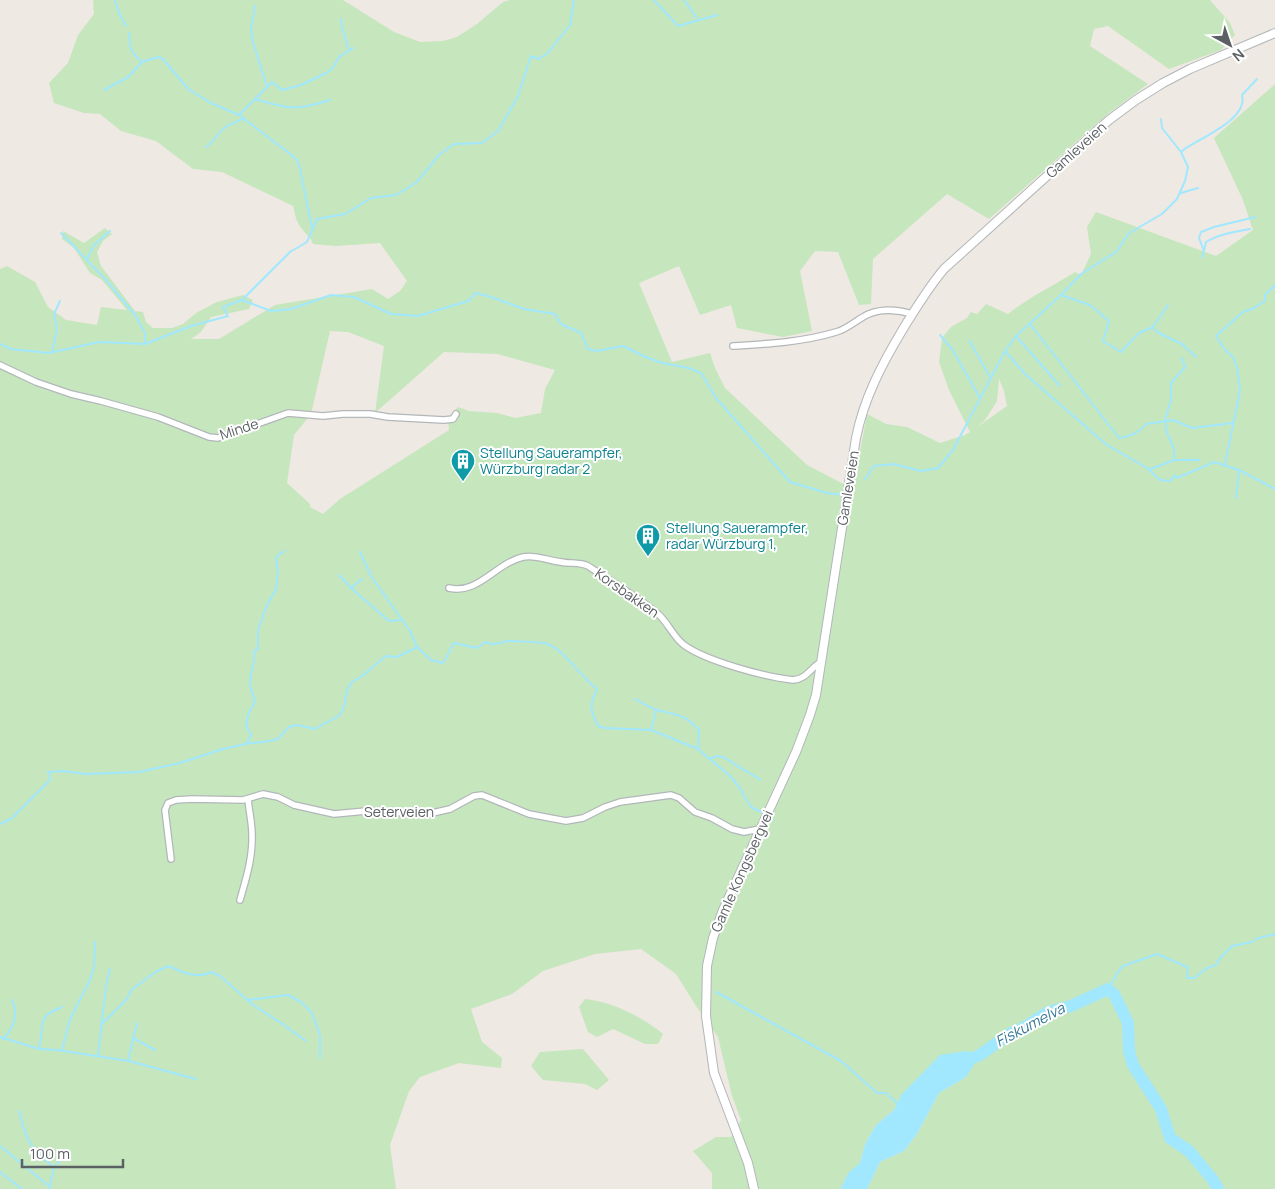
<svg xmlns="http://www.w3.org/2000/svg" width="1275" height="1189" font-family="Manrope,sans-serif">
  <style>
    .green { fill: #c6e6be; fill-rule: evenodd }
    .water { fill: #a1e8ff }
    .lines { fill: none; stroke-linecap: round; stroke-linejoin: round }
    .stream { stroke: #a1e8ff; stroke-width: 2 }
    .river { stroke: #a1e8ff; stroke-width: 12 }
    .minor-casing { stroke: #b3b7ba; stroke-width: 8 }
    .secondary-casing { stroke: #b2b7ba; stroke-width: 10 }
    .minor { stroke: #fff; stroke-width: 5.5 }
    .secondary { stroke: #fff; stroke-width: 8 }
    .labels { text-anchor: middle; stroke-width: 4; stroke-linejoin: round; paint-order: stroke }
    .street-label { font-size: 14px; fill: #5b6063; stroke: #fff }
    .culture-label { font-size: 14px; fill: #0d838f; stroke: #fff; text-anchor: start }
    .water-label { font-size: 15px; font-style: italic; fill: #367897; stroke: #fff }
  </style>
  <rect width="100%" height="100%" fill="#eee9e2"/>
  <!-- green -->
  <g class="green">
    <path d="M93,0H343L394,32L420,42L443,41L457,37L477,24L503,2L510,0H1210L1230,23L1235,35L1221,50L1169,69L1108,26L1094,29L1090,46L1148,84L1109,113L989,219L947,194L873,259L871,304L859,305L838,252L815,251L800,271L812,331L783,337L737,328L731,305L700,315L679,266L639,283L672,362L710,353L715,368L725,388L807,465L853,489L867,414L886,424L907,427L940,443L965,435L970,432L949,390L939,362L942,338L951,327L967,318L971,312L977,314L986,304L1008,314C1029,297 1053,286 1075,272L1081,275L1091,254L1087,227L1096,212L1216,256L1253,230L1243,200L1214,138L1275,84V1189H867L880,1162L904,1151L917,1134L939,1093L966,1077L901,1095L894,1110L876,1125L865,1144L853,1189H712V1173L693,1151L716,1137H731L741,1120L732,1096L718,1037L696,1006L676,974L641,949L595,954L543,971L512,994L471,1009L482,1042L502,1058L501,1068L459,1063L420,1077L409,1091L390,1145L396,1189H0V269L7,266L35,282L48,307L66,320L97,325L101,307L127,310L102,280L90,273L74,248L62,239L63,231L84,243L105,228L112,234L103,241L97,252L101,266L135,311L143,312L146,322L153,328H172L183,324L196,313L217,302L243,295L253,300L249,309L211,317L201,332L191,339H219L275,305L372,289L388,299L400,291L407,281L380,243L336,246L313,244C310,235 307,236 302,229C296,222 295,214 293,206L222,172L193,169L156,141L121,131L100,114L84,113L54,103L49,83L68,63L78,35L94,14ZM330,331L348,332L384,346L375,413L444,352L497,354L555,370L545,389L541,413L515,418L497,413L469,411L458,407L448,418L449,430L340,499L323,514L310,507V504L287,483L294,435L311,414ZM999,379L1004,391L1007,406L977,427L985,420L997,401Z"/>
    <path d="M585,999C613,1002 641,1016 663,1034L658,1044H645L613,1029L597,1037L588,1032L579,1007Z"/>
    <polygon points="583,1049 609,1080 597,1090 585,1084 543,1080 531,1066 540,1052"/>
  </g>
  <!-- water -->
  <polygon class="water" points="966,1051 980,1055 966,1077 939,1093 917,1134 904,1151 880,1162 867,1189 853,1189 865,1144 876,1125 894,1110 901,1095 940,1055"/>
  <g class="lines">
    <!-- stream -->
    <g class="stream">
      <polyline points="115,0 119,13 126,26"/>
      <polyline points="654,0 678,26 717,15"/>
      <polyline points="684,0 697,18"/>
      <polyline points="341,19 342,27 349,50"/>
      <path d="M129,33C130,49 130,52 142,62L158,57L163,59L188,89L211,103L239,115L293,156L297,160L300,169L312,228"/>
      <polyline points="267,87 272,82 282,90 301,85 326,73 332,69 339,57 353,48"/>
      <polyline points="104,90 128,77 142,62"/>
      <path d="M255,99C288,109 296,111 330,100"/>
      <polyline points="240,114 267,87 253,42 251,28 255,6"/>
      <path d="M206,147C215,141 218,132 227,126C232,123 238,121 243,119"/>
      <path d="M1182,151C1197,139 1249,120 1242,95L1257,79"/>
      <polyline points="1181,193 1198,188"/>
      <polyline points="61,233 106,280 135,315 145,333 145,344"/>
      <path d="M1204,250L1206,242C1219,234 1235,232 1250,229"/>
      <polyline points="1202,257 1204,251 1199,238 1201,232 1214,227 1255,217"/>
      <polyline points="87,260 93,246 110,231"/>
      <polyline points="1061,295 1090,305 1109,321 1103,341 1121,352 1139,333 1153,327 1168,305"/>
      <polyline points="242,300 290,252 307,242 317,219 345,214 371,198 396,195 417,182 439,155 454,144 482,143 498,131 518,96 531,56 538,59 547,54 570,25 574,0"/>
      <path d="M1030,324L1119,438C1129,437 1140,432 1146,424L1173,420L1192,428L1233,423"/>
      <polyline points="1153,327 1157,332 1182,344 1196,357"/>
      <polyline points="940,335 952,349 980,398"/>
      <polyline points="1016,336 1060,386"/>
      <polyline points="969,340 990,377"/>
      <polyline points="0,344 11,349 49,353 99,342 145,344 191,326 228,316 223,307 242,300 271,311 291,309 331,295 354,297 391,314 418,316 468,301 476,293 491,297 524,309 555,314 561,324 581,333 588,349 597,351 623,346 643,356 662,363 689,368 701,373 716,398 790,482 827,493 844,495"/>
      <polyline points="1005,351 1026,375 1107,445 1147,468 1160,480 1170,481 1175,475 1177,478 1214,462 1239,470 1275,489"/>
      <polyline points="52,352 57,330 54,314 60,301"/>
      <polyline points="1174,460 1199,460"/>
      <polyline points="1225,464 1240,391 1237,368 1233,357 1225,350 1216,336 1243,312 1252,309 1265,301 1265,295 1275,285"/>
      <polyline points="1151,469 1174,460 1174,449 1167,433 1165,420 1171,400 1171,383 1185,367 1182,358"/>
      <polyline points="865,479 874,466 893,464 921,471 938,468 953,450 1005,351 1016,336 1061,295 1081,274 1116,252 1129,233 1162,214 1177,199 1185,181 1188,167 1181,152 1162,128 1161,119"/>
      <polyline points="1236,498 1239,470"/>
      <path d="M360,552L371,576L410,631L417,647L431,660L443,663C448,656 449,650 454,643L477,648L485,642C495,646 498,643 508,641C512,641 538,642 543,643C563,646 579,676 596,688L597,690C589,704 590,711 598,726L605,728L651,730L698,749L729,775L739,787L751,807L761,812"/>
      <polyline points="339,575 351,588 389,621 401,620"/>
      <polyline points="351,588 362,579"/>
      <path d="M635,699C642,703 649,707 657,710C676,715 685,714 699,730L698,749"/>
      <polyline points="651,730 656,710"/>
      <path d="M247,743L251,735L246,726L248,714L255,702C254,696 250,689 250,682C250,671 256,662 254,651L258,649V630L267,605L276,589L278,572L276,559L278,555L285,551"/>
      <polyline points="711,758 718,756 723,757 761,780"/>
      <polyline points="771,819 773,820"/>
      <polyline points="0,824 11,819 47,783 50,779 48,772 63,771 86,774 139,772 180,763 223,749 250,743 264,742 278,739 289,727 297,725 315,729 340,715 344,706 347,690 352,682 362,676 386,656 397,657 417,647"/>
      <polyline points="1108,989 1118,972 1123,966 1157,954 1185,966 1188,967 1187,978 1194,978 1207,968 1216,965 1220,958 1232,946 1252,942 1258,938 1275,934"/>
      <polyline points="716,992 841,1061 877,1093 886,1093 899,1105"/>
      <polyline points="247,1000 288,995 301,1002 312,1013 320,1035 320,1058"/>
      <path d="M102,1024L127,999L131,990L157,971L169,966C182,973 198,979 211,972L220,976L253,1005L281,1023L306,1041"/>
      <polyline points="0,1037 39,1049 57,1050 129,1061 196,1079"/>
      <polyline points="133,1038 155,1050"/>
      <path d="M3,1039C14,1028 19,1015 12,1000"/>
      <path d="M39,1048C45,1024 35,1017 62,1007"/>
      <polyline points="62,1050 70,1019 89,982 94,968 95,942"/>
      <polyline points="98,1056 106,986 110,969"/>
      <polyline points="128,1061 137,1023"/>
      <path d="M19,1111C23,1125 26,1141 37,1152C43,1158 49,1162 54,1169"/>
      <polyline points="0,1146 49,1186"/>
      <polyline points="0,1172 22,1189"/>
      <polyline points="49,1189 54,1168 61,1159"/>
    </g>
    <!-- river -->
    <g class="river">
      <polyline points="964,1061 980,1055 1009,1034 1025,1027 1048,1012 1071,1006 1108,989 1114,994 1128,1023 1129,1051 1133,1065 1161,1109 1170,1138 1189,1151 1213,1180 1218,1189"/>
      <polyline points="847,1189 853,1177 870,1162"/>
    </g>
    <defs>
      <g id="minor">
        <path d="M733,346C767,344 803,342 836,332C847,329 854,322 863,317C877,308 897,309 912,314"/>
        <polyline points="0,365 36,382 71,394 101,401 158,417 209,437 218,438 288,413 323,416 343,414 370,414 388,417 444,420 453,419 456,414"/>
        <path d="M449,588C478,595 496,563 523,557C535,554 549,561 561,562C570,564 580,562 588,566C610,580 637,597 657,613C668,622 673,637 684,645C706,661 765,677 793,680C807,679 810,668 821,662"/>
        <polyline points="171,859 165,810 168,803 176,800 192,799 243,800 263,794 278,797 294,805 334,814 366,811 428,814 450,809 474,796 482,795 529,814 566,821 583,818 605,807 620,802 671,795 679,798 695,812 712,818 732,829 744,832 760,829"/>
        <path d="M240,900C246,879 253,857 252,834C252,823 249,811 248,799"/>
      </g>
      <path id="secondary" d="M754,1189L748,1163L714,1073L706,1016L707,966L713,938L723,910L796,752L810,715L816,695L856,438C864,398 882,364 903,329C916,308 928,288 944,269L1109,120L1136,100L1163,83L1190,69L1275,33"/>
    </defs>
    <!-- minor casing -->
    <use href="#minor" class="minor-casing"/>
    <!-- secondary casing -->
    <use href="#secondary" class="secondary-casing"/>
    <!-- minor -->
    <use href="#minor" class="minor"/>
    <!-- secondary -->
    <use href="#secondary" class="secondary"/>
  </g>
  <!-- icons -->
  <defs>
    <symbol id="building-pin" viewBox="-11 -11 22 30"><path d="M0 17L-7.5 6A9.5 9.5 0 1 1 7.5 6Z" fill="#0f9aa8" stroke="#fff"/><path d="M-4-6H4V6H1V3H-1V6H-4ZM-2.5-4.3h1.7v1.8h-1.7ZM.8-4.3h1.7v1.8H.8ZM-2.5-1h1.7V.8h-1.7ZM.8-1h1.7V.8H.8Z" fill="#fff"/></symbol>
  </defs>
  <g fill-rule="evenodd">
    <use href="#building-pin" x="449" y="447" width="28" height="38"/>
    <use href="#building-pin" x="634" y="522" width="28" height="38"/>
  </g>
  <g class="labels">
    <!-- street labels -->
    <g class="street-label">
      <text transform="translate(1076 150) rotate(-42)" y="5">Gamleveien</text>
      <text transform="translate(239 429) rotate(-18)" y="5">Minde</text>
      <text transform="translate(848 488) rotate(-81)" y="5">Gamleveien</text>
      <text transform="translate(627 593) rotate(35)" y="5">Korsbakken</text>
      <text x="399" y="817">Seterveien</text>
      <text transform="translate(742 871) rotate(-66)" y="5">Gamle Kongsbergvei</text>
    </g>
    <!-- culture labels -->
    <g class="culture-label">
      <text x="480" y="458">Stellung Sauerampfer,<tspan x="480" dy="16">Würzburg radar 2</tspan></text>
      <text x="666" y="533">Stellung Sauerampfer,<tspan x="666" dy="16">radar Würzburg 1,</tspan></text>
    </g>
    <!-- water labels -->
    <g class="water-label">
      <text transform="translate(1030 1025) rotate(-28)" y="5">Fiskumelva</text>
    </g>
  </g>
  <!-- north arrow -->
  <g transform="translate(1230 45) rotate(140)" stroke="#ffffff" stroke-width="4" paint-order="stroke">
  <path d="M0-4L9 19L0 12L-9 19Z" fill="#5b6063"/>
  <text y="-8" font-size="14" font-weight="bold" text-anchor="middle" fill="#5b6063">N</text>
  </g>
  <!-- scale -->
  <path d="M22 1159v8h101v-8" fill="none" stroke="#5b6063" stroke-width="2.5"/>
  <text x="30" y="1159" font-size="15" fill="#5b6063" stroke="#ffffff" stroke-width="4" paint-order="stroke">100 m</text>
</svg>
